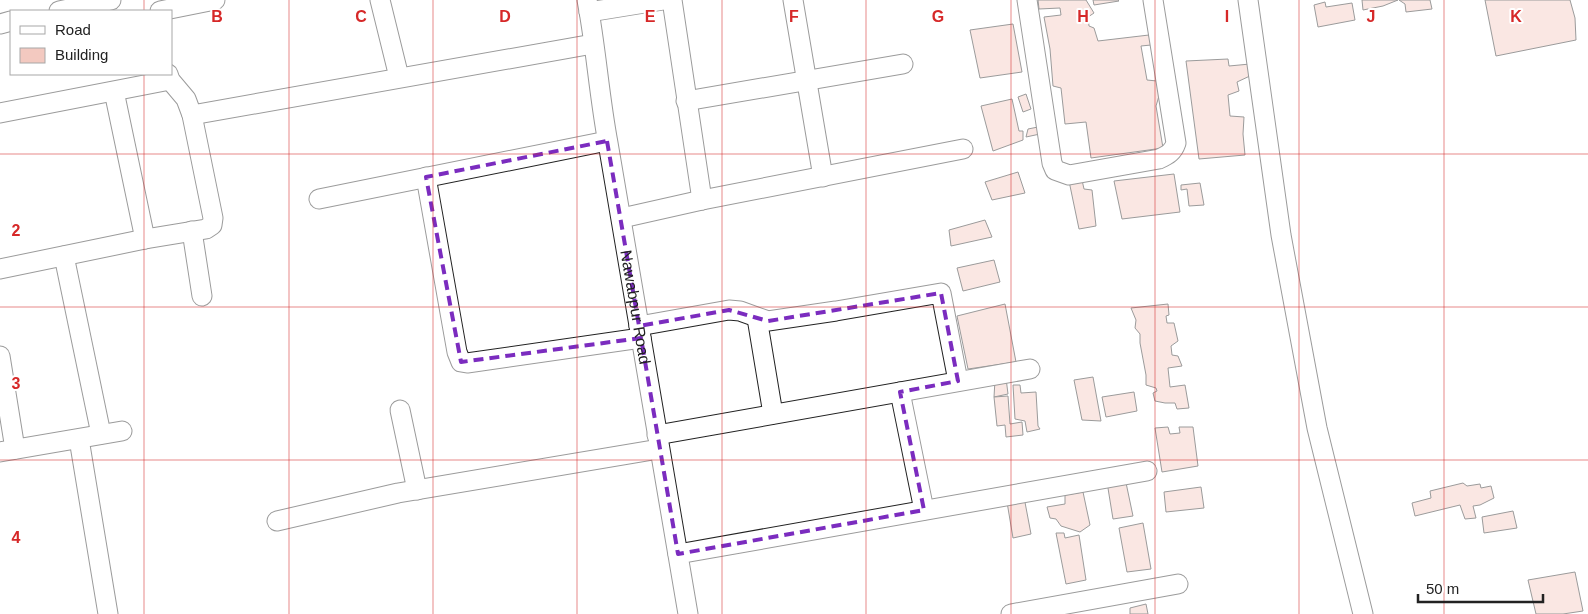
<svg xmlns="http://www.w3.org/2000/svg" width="1588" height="614" font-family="Arial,sans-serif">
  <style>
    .building { fill: #f3c9c0; stroke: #222 }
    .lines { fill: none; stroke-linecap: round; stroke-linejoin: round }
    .minor-casing { stroke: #222; stroke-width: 21 }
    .minor { stroke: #fff; stroke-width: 19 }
    .marked { fill: none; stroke: #7b2cbf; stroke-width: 4; stroke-dasharray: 10 6; stroke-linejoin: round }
    .grid { fill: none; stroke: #d62828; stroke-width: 1; stroke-opacity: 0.55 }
    .labels { text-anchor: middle; stroke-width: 4; stroke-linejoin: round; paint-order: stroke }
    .street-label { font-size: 16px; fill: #222; stroke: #fff }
    .grid-label { font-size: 16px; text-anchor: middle; font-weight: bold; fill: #d62828; stroke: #fff; stroke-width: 4; stroke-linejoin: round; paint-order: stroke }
  </style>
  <rect width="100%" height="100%" fill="#fff"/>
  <!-- building -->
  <g class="building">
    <polygon points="1038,0 1086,0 1094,13 1088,17 1089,26 1094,28 1098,41 1149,35 1151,45 1141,46 1147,80 1157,81 1159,96 1156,106 1163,148 1091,158 1086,122 1065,124 1061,88 1053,86 1050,49 1044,17 1061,15 1060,8 1039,9"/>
    <polygon points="1093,0 1118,0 1119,1 1094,5"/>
    <polygon points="1362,0 1398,0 1383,6 1363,10"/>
    <polygon points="1399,0 1430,0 1432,9 1406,12 1405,4"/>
    <polygon points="1485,0 1570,0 1575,18 1576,40 1496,56"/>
    <polygon points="1325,2 1326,7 1352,3 1355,20 1318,27 1314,5"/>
    <polygon points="1013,24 1022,72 980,78 970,30"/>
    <polygon points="1228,59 1229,66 1250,64 1252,75 1237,82 1239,91 1228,95 1230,116 1244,117 1243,134 1245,155 1199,159 1186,61"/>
    <polygon points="1026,94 1031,109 1023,112 1018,97"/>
    <polygon points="1012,99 1019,131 1023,131 1023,140 993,151 981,106"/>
    <polygon points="1038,127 1040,134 1026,137 1028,129"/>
    <polygon points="1018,172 1025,193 992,200 985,182"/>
    <polygon points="1174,174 1180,212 1122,219 1114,181"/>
    <polygon points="1082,180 1084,189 1092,190 1096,226 1079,229 1069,181"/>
    <polygon points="1200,183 1204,205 1189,206 1187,189 1181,190 1181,185"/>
    <polygon points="985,220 992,237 951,246 949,230"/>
    <polygon points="994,260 1000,282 963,291 957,268"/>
    <polygon points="1005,304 1016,362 968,369 957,316"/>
    <polygon points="1168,304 1169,315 1166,316 1167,323 1174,323 1178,341 1171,346 1172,355 1178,356 1182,366 1168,368 1170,387 1185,385 1189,408 1177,409 1175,403 1165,403 1155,401 1153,393 1157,391 1156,388 1146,385 1146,375 1140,343 1140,334 1135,328 1136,320 1131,308"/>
    <polygon points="1093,377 1101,421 1082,420 1074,380"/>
    <polygon points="1006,378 1008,394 994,397 995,380"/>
    <polygon points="1013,385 1020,385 1021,393 1036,392 1038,426 1040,429 1027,432 1025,421 1015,419"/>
    <polygon points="1134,392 1137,411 1106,417 1102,397"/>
    <polygon points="1008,396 1010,424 1022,422 1023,435 1006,437 1005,425 997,426 994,397"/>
    <polygon points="1168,427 1170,434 1180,433 1179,427 1193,427 1198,466 1162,472 1155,428"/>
    <polygon points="1125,478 1133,516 1113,519 1107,482"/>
    <polygon points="1463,483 1467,486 1480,484 1481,488 1491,486 1494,498 1480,505 1473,506 1476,518 1465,519 1460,505 1415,516 1412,503 1431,498 1430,491"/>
    <polygon points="1201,487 1204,508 1166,512 1164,492"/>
    <polygon points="1083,492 1090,525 1080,532 1061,526 1056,519 1050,518 1047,507 1065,504 1065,495"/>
    <polygon points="1024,497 1031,534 1013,538 1007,502"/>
    <polygon points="1513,511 1517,528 1484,533 1482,517"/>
    <polygon points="1143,523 1151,569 1127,572 1119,528"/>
    <polygon points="1056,533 1064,533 1065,538 1079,535 1086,580 1066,584"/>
    <polygon points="1575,572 1583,611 1563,614 1536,614 1528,580"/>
    <polygon points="1146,604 1148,614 1130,614 1130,608"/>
  </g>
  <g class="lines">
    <defs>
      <g id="minor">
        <polyline points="380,0 399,77"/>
        <path id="s1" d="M587,0C596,47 599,95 608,143C635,300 661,457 688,614"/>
        <polyline points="672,0 702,200"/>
        <polyline points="793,0 823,177"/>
        <path d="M1027,0L1052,163L1055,170L1069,175L1159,159C1168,155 1173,152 1176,143L1153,0"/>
        <polyline points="1248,0 1281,235 1317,428 1363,614"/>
        <polyline points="59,11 111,0"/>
        <polyline points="160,11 215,0"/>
        <polyline points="589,12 663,0"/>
        <polyline points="0,24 11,21"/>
        <polyline points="115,96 145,239"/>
        <polyline points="686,101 903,64"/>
        <polyline points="0,113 170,80"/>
        <polyline points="192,115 593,44"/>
        <polyline points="426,177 457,352 461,362 467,363 641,338"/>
        <polyline points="319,199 607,141"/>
        <polyline points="622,218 702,200 963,149"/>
        <polyline points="192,231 202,296"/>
        <polyline points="64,256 101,434"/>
        <polyline points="0,269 145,239 206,229 212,225 213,218 192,115 186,99 170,80 168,74"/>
        <polyline points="757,318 773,414"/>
        <polyline points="639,326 729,310 740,311 768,321 836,311 941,293 958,381"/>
        <polyline points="0,356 15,449"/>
        <polyline points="900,392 924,510"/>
        <polyline points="400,410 417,490"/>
        <polyline points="657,435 1030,369"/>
        <polyline points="79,439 108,614"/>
        <polyline points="0,452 122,431"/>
        <polyline points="277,521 398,493 659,449"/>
        <polyline points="678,554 1147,471"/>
        <polyline points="1011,614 1178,584"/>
      </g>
    </defs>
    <!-- minor casing -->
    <use href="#minor" class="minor-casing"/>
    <!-- minor -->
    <use href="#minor" class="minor"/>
  </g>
  <!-- marked area -->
  <path d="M0 0H1588V614H0ZM607,141L639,326L729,310L768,321L941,293L958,381L900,392L924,510L678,554L641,338L461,362L426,177Z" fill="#fff" fill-opacity=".55" fill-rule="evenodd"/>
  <path class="marked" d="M607,141L639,326L729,310L768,321L941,293L958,381L900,392L924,510L678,554L641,338L461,362L426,177Z"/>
  <!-- grid -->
  <path class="grid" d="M144,0V11M289,0V614M433,0V614M577,0V614M722,0V614M866,0V614M1011,0V614M1155,0V614M1299,0V614M1444,0V614M144,74V614M0,154H1588M0,307H1588M0,460H1588"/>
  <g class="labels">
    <!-- street labels -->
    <g class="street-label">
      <text dy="6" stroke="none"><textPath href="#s1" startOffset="311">Nawabpur Road</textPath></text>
    </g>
  </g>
  <g class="grid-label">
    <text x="217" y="22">B</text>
    <text x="361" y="22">C</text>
    <text x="505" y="22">D</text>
    <text x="650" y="22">E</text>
    <text x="794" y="22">F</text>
    <text x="938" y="22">G</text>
    <text x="1083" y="22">H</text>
    <text x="1227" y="22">I</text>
    <text x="1371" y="22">J</text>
    <text x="1516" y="22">K</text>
    <text x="16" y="236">2</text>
    <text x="16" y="389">3</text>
    <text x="16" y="543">4</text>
  </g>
  <!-- legend -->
  <rect x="10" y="10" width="162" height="65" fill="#ffffff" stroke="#a7a7a7"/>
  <rect x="20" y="26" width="25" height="8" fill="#ffffff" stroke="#a7a7a7"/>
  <text x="55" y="35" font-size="15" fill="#222222">Road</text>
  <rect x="20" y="48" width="25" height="15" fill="#f3c9c0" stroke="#a7a7a7"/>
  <text x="55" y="60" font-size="15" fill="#222222">Building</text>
  <!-- scale -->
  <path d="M1418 594v8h125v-8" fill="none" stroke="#222222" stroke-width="2.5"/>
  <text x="1426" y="594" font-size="15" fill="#222222" stroke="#ffffff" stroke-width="4" paint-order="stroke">50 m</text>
</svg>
